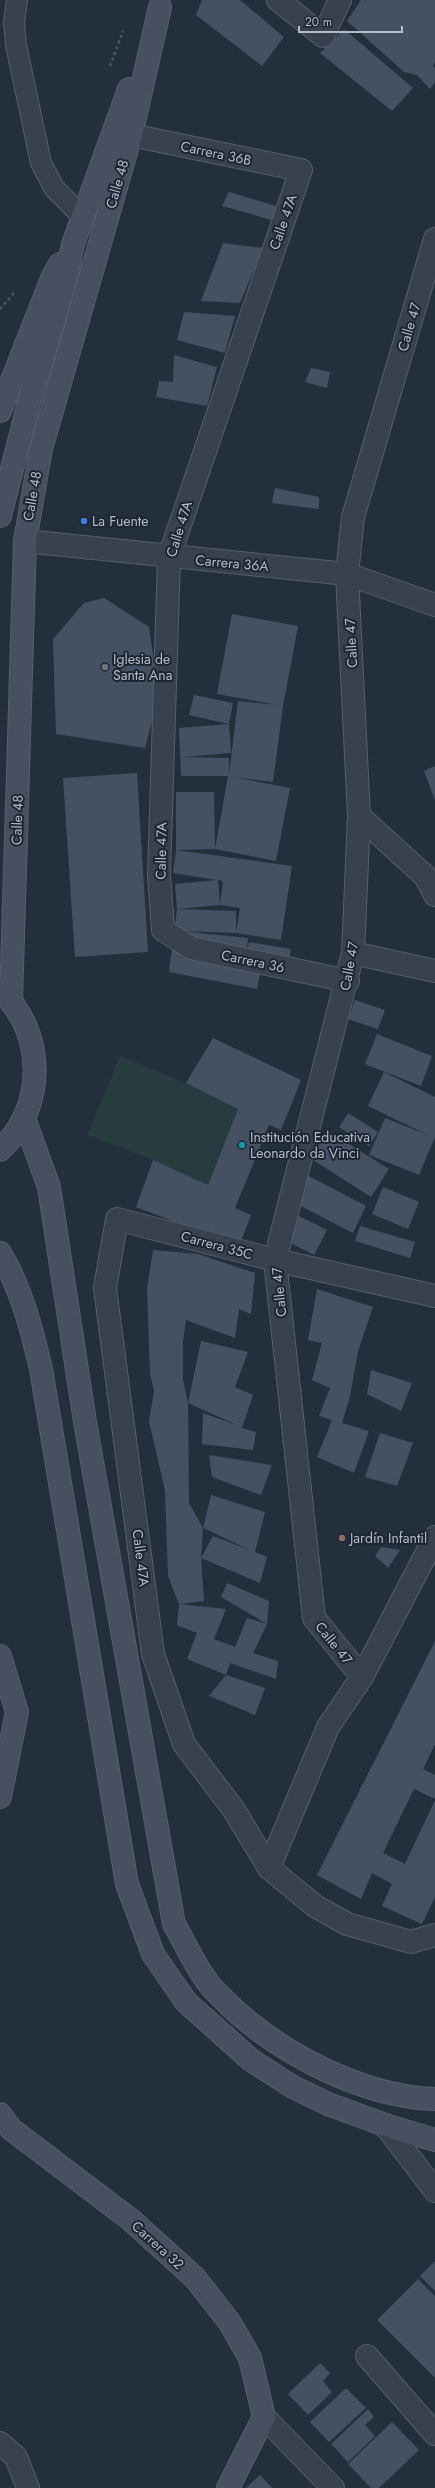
<svg xmlns="http://www.w3.org/2000/svg" width="435" height="2488" font-family="Jost,sans-serif">
  <style>
    .green { fill: #263c3f }
    .building { fill: #455162; fill-rule: evenodd }
    .lines { fill: none; stroke-linecap: round; stroke-linejoin: round }
    .service-casing { stroke: #565f6c; stroke-width: 22 }
    .minor-casing { stroke: #565f6c; stroke-width: 24 }
    .tertiary-casing { stroke: #565f6c; stroke-width: 24 }
    .secondary-casing { stroke: #565f6c; stroke-width: 24 }
    .path { stroke: #44595c; stroke-width: 2.5; stroke-dasharray: 3 3; stroke-linecap: butt }
    .service { stroke: #38414e; stroke-width: 20 }
    .minor { stroke: #38414e; stroke-width: 22 }
    .tertiary { stroke: #38414e; stroke-width: 22 }
    .secondary { stroke: #465061; stroke-width: 22 }
    .shop-dot { fill: #3f7fe0; stroke: #1d2633; stroke-width: 1.5 }
    .worship-dot { fill: #6b7280; stroke: #1d2633; stroke-width: 1.5 }
    .culture-dot { fill: #0f9aa8; stroke: #1d2633; stroke-width: 1.5 }
    .education-dot { fill: #8d6e63; stroke: #1d2633; stroke-width: 1.5 }
    .labels { text-anchor: middle; stroke-width: 4; stroke-linejoin: round; paint-order: stroke }
    .street-label { font-size: 14px; fill: #b4bcc9; stroke: #1d2633 }
    .poi-label { font-size: 14px; fill: #b4bcc9; stroke: #1d2633; text-anchor: start }
  </style>
  <rect width="100%" height="100%" fill="#242f3e"/>
  <!-- green -->
  <polygon class="green" points="120,1056 186,1083 238,1109 208,1185 153,1160 87,1135"/>
  <!-- building -->
  <g class="building">
    <polygon points="202,0 240,0 284,37 262,66 196,15"/>
    <polygon points="361,0 435,0 435,62 433,66 435,68 435,82 430,89 417,75 404,72 347,21"/>
    <polygon points="344,29 413,88 392,111 320,53"/>
    <polygon points="229,192 276,206 275,221 222,206"/>
    <polygon points="223,243 263,248 240,303 201,301"/>
    <polygon points="184,312 235,316 225,353 177,340"/>
    <polygon points="174,355 217,367 207,406 156,397 159,381 173,382"/>
    <polygon points="311,368 330,372 327,388 305,382"/>
    <polygon points="275,488 319,497 319,509 272,503"/>
    <polygon points="104,598 149,627 159,695 145,748 56,734 53,639 84,603"/>
    <polygon points="232,614 298,626 283,706 273,782 233,777 290,788 276,861 215,849 176,850 176,792 214,792 215,849 228,776 181,776 179,728 229,724 231,753 183,757 229,758 229,775 235,725 238,701 278,705 217,694"/>
    <polygon points="194,695 233,703 229,724 189,715"/>
    <polygon points="435,766 435,800 424,771"/>
    <polygon points="137,773 148,952 75,957 63,778"/>
    <path d="M176,850L292,866L281,940L236,933L180,931L248,938L246,960L249,942L291,949L287,971L175,956L260,974L257,989L169,972L177,909L236,911V933L240,908L220,905L177,909L175,884L217,880L173,873ZM218,880L223,881L220,905Z"/>
    <polygon points="355,1000 385,1010 378,1029 348,1019"/>
    <polygon points="377,1034 432,1056 421,1086 365,1064"/>
    <polygon points="213,1038 301,1080 281,1130 269,1125 235,1208 251,1215 239,1246 136,1207 153,1160 208,1185 238,1109 186,1083"/>
    <polygon points="384,1072 435,1097 435,1137 419,1175 369,1155 385,1118 430,1136 368,1106"/>
    <polygon points="348,1113 378,1132 369,1146 339,1127"/>
    <polygon points="327,1130 389,1169 371,1197 310,1158"/>
    <polygon points="307,1175 366,1206 353,1233 293,1202"/>
    <polygon points="383,1187 419,1202 408,1229 372,1214"/>
    <polygon points="295,1214 327,1230 314,1255 283,1239"/>
    <polygon points="360,1226 415,1242 410,1258 355,1241"/>
    <polygon points="153,1250 198,1254 255,1273 251,1314 239,1309 235,1338 186,1320 183,1342 183,1380 188,1403 189,1503 203,1528 211,1495 265,1512 255,1552 267,1557 260,1583 201,1558 213,1536 250,1550 203,1528 201,1558 204,1601 179,1604 226,1609 214,1639 235,1647 247,1618 267,1624 221,1597 227,1583 269,1601 267,1624 253,1653 278,1661 276,1679 230,1663 226,1675 187,1659 197,1633 177,1625 179,1604 168,1576 165,1491 149,1421 154,1391 150,1374 147,1289"/>
    <polygon points="317,1289 373,1307 358,1351 350,1396 342,1423 369,1431 354,1473 317,1457 332,1420 319,1416 330,1388 312,1380 322,1343 308,1340"/>
    <polygon points="201,1341 248,1352 235,1387 253,1395 242,1428 256,1432 253,1450 202,1444 203,1413 239,1426 188,1403"/>
    <polygon points="371,1370 412,1383 401,1411 367,1394"/>
    <polygon points="380,1433 413,1443 397,1486 365,1477"/>
    <polygon points="209,1455 272,1465 261,1495 212,1477"/>
    <polygon points="381,1547 400,1550 388,1568 375,1556"/>
    <polygon points="435,1641 435,1744 423,1769 435,1775 435,1799 414,1789 383,1853 405,1864 435,1800 435,1897 422,1924 382,1906 392,1884 372,1873 361,1899 317,1875"/>
    <polygon points="226,1675 265,1688 255,1715 209,1696"/>
    <polygon points="435,2261 435,2291 420,2276"/>
    <polygon points="418,2279 435,2296 435,2378 377,2320"/>
    <polygon points="320,2363 330,2373 323,2381 332,2392 308,2415 288,2394"/>
    <polygon points="346,2388 366,2408 329,2442 310,2422"/>
    <polygon points="368,2409 374,2417 365,2425 375,2436 348,2462 331,2444"/>
    <polygon points="392,2422 419,2450 379,2488 371,2488 348,2464"/>
    <polygon points="260,2475 272,2488 246,2488"/>
  </g>
  <g class="lines">
    <defs>
      <polyline id="service" points="17,0 14,22 16,45 41,163 54,188 82,216"/>
      <g id="minor">
        <polyline points="278,0 323,36 340,0"/>
        <polyline points="131,135 301,170 169,557 159,875 163,930 191,948 348,981"/>
        <polyline points="359,816 425,876 435,895"/>
        <polyline points="353,953 435,971"/>
        <polyline points="435,1296 275,1260 117,1219 105,1288 153,1654 184,1744 234,1810 269,1868 315,1906 347,1924 411,1942 435,1935"/>
        <polyline points="362,1677 314,1618 275,1260 353,953 359,816 347,574 353,517 435,239"/>
        <polyline points="269,1868 328,1727 362,1677 435,1537"/>
        <polyline points="385,2125 435,2191"/>
        <polyline points="367,2356 435,2434"/>
        <polyline points="264,2417 333,2488"/>
        <polyline points="0,2443 16,2457 28,2488"/>
      </g>
      <polyline id="tertiary" points="25,541 347,574 435,605"/>
      <g id="secondary">
        <polyline points="0,411 53,276 60,264"/>
        <polyline points="0,516 29,402 64,286 73,244 129,89"/>
        <polyline points="11,1002 25,541 41,449 131,135 160,7"/>
        <path d="M24,1118L49,1187L85,1422L174,1924C185,1943 195,1966 209,1984C214,1991 222,1997 228,2004C279,2053 363,2097 435,2099"/>
        <path d="M0,1150C46,1109 46,1033 1,991"/>
        <path d="M0,1253C22,1290 31,1327 41,1369L127,1884L153,1954L186,2002L251,2060L293,2087L328,2104L385,2125L435,2140"/>
        <polyline points="0,1656 17,1712 0,1797"/>
        <polyline points="0,2114 11,2129 131,2220 195,2278 230,2323 250,2358 264,2417 228,2488"/>
      </g>
    </defs>
    <!-- service casing -->
    <use href="#service" class="service-casing"/>
    <!-- minor casing -->
    <use href="#minor" class="minor-casing"/>
    <!-- tertiary casing -->
    <use href="#tertiary" class="tertiary-casing"/>
    <!-- secondary casing -->
    <use href="#secondary" class="secondary-casing"/>
    <!-- path -->
    <g class="path">
      <polyline points="110,66 123,31"/>
      <polyline points="0,309 14,293"/>
    </g>
    <!-- service -->
    <use href="#service" class="service"/>
    <!-- minor -->
    <use href="#minor" class="minor"/>
    <!-- tertiary -->
    <use href="#tertiary" class="tertiary"/>
    <!-- secondary -->
    <use href="#secondary" class="secondary"/>
  </g>
  <!-- markers -->
  <circle class="shop-dot" cx="84" cy="521" r="4"/>
  <circle class="worship-dot" cx="105" cy="667" r="4"/>
  <circle class="culture-dot" cx="242" cy="1145" r="4"/>
  <circle class="education-dot" cx="342" cy="1538" r="4"/>
  <g class="labels">
    <!-- street labels -->
    <g class="street-label">
      <text transform="translate(216 153) rotate(12)" y="5">Carrera 36B</text>
      <text transform="translate(117 184) rotate(-74)" y="5">Calle 48</text>
      <text transform="translate(283 222) rotate(-71)" y="5">Calle 47A</text>
      <text transform="translate(409 327) rotate(-74)" y="5">Calle 47</text>
      <text transform="translate(32 496) rotate(-80)" y="5">Calle 48</text>
      <text transform="translate(179 529) rotate(-73)" y="5">Calle 47A</text>
      <text transform="translate(232 563) rotate(5)" y="5">Carrera 36A</text>
      <text transform="translate(351 643) rotate(-93)" y="5">Calle 47</text>
      <text transform="translate(17 820) rotate(-88)" y="5">Calle 48</text>
      <text transform="translate(161 851) rotate(-89)" y="5">Calle 47A</text>
      <text transform="translate(253 961) rotate(12)" y="5">Carrera 36</text>
      <text transform="translate(349 966) rotate(-80)" y="5">Calle 47</text>
      <text transform="translate(217 1245) rotate(15)" y="5">Carrera 35C</text>
      <text transform="translate(279 1292) rotate(-96)" y="5">Calle 47</text>
      <text transform="translate(141 1558) rotate(83)" y="5">Calle 47A</text>
      <text transform="translate(334 1643) rotate(51)" y="5">Calle 47</text>
      <text transform="translate(158 2245) rotate(42)" y="5">Carrera 32</text>
    </g>
    <!-- poi labels -->
    <g class="poi-label">
      <text x="92" y="526">La Fuente</text>
      <text x="113" y="664">Iglesia de<tspan x="113" dy="16">Santa Ana</tspan></text>
      <text x="250" y="1142">Institución Educativa<tspan x="250" dy="16">Leonardo da Vinci</tspan></text>
      <text x="350" y="1543">Jardín Infantil</text>
    </g>
  </g>
  <!-- scale -->
  <path d="M299 26v6h103v-6" fill="none" stroke="#b4bcc9" stroke-width="2"/>
  <text x="305" y="26" font-size="12" fill="#b4bcc9" stroke="#1d2633" stroke-width="3" paint-order="stroke">20 m</text>
</svg>
